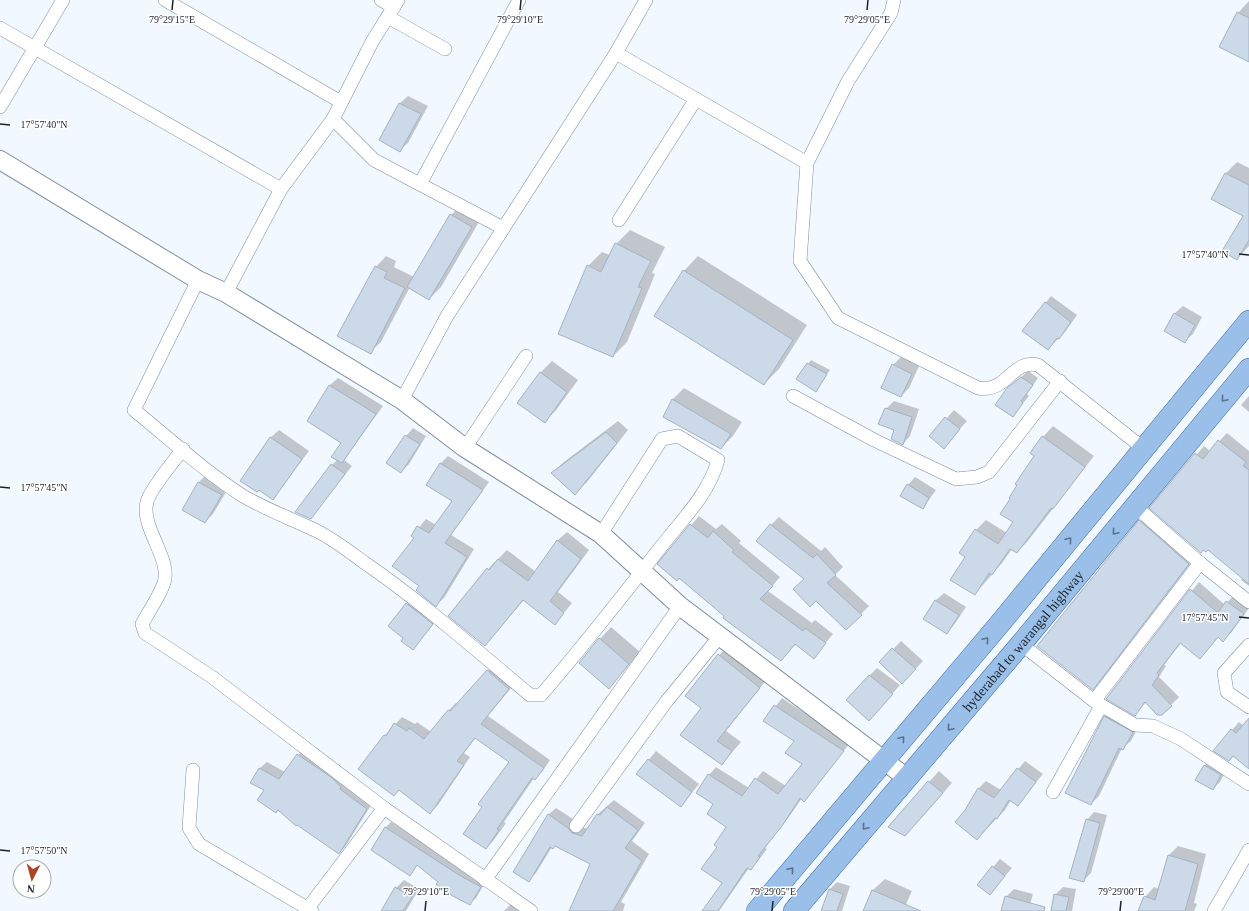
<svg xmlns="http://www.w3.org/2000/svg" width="1249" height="911" font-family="Georgia,serif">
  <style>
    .shadow { fill: #0003 }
    .building { fill: #cbd9e9; stroke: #a4b2c2 }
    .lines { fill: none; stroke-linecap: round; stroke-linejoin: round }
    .street-casing { stroke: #808d9c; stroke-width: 14 }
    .secondary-casing { stroke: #808d9c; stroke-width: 20 }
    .primary-casing { stroke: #426d9d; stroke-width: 22 }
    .street { stroke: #fff; stroke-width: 13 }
    .secondary { stroke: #fff; stroke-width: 18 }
    .primary { stroke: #9ac0ea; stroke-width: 21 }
    .oneway { stroke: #5b7189 }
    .ticks { fill: none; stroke: #1c2228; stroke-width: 1.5 }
    .labels { text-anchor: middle; stroke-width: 3; stroke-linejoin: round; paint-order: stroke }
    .street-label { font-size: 14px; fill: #1c2228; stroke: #fff }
    .ticks-label { font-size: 10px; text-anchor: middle; fill: #1c2228; stroke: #fff; stroke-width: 3; stroke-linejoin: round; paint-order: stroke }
  </style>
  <rect width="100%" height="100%" fill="#f2f8ff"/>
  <!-- shadow -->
  <g class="shadow">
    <polygon points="1249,1 1249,61 1238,13"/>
    <polygon points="408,96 428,106 408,143 400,150 380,139 400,103"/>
    <polygon points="1237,162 1249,168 1249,246 1237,259 1245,215 1213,199 1226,173"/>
    <polygon points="463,203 483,215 441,287 429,299 410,287 381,342 370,352 376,267 386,256 396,261 394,267 414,277 451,215"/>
    <polygon points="630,230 665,247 652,273 655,274 627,342 613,356 588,266 602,252 610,255 616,244"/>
    <polygon points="698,256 807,325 779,369 764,384 684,271"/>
    <polygon points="1051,296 1077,315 1065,332 1048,349 1023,331"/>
    <polygon points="1183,306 1202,317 1193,334 1185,341 1166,330 1175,313"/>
    <polygon points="901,357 919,366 909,388 901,396 893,365"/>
    <polygon points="811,360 830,370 816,390 798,379"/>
    <polygon points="552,361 578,380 556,410 545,422 540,373"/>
    <polygon points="1028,371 1038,378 1027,394 1029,396 1013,416 1010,387"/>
    <polygon points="338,378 383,406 344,460 352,466 310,518 332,465 338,459 342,442 308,421 330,385"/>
    <polygon points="684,388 742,422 733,436 721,448 672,400"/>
    <polygon points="1249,396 1249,412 1241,405"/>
    <polygon points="894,401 919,409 910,436 903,444 886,409"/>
    <polygon points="954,410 967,421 944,447 931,436"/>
    <polygon points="618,421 628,430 587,482 575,493 552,473 564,462"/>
    <polygon points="1053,426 1094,456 1027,542 1017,552 1012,549 1002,563 975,594 966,556 976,530 986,520 1007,533 1014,522 1018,485 1035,456 1043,437"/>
    <polygon points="413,428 426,436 409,464 401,472 406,436"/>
    <polygon points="279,430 309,451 273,499 259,489 242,480 271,437"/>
    <polygon points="1227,433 1249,451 1249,586 1241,580 1243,578 1208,549 1151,508 1204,446 1210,451"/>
    <polygon points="448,456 489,482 451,535 474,549 444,598 436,605 421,586 415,537 412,536 426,519 436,525 453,501 441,463"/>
    <polygon points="207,474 229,487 213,514 205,522 183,510 199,482"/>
    <polygon points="915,477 936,490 923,508 908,485"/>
    <polygon points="1148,513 1197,555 1101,680 1092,688 1140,521"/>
    <polygon points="699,516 716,529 722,524 741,541 739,543 780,577 768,591 812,623 815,620 833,634 814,657 796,644 781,660 679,577 659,564"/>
    <polygon points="779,517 821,551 825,547 843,567 835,575 869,606 846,629 805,578 771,525"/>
    <polygon points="567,532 589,550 558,592 572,603 555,624 524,600 485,645 450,616 488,569 507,550 536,572 558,540"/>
    <polygon points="1199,582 1225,605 1235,594 1249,605 1249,608 1231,633 1223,640 1218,637 1200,658 1181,643 1164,665 1166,666 1159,677 1179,697 1162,714 1146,702 1135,715 1107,698"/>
    <polygon points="944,593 966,607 954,625 947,633 925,619 936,600"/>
    <polygon points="414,596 440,616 413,649 407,604"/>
    <polygon points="611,627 640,652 609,688 600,639"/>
    <polygon points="901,641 923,661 910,675 881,662"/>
    <polygon points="728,645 768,678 726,731 741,742 722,764 702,708 686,695"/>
    <polygon points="495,663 516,682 488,716 550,760 542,772 534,778 504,822 506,823 493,841 486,848 484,807 510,762 476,737 464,753 470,757 438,805 430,813 385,735 402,717 415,724 417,722 431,732 449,710 456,703 458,704"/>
    <polygon points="877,668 900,685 876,712 869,676"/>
    <polygon points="782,698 850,743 811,793 804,800 802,798 789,817 765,848 767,849 758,861 751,869 749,868 719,911 703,911 723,883 718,847 727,827 715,804 709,775 716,767 749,788 763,771 786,786 803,764 795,741 765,720"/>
    <polygon points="1113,709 1140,724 1131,741 1122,748 1099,796 1091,804 1105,717"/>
    <polygon points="1249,720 1249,768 1234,755 1229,760 1232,730 1239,722 1244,726"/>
    <polygon points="304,748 373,802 345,847 339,853 265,790 252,783 260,768 267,762 285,772"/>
    <polygon points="656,751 699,784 681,806 637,774"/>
    <polygon points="1213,758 1228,767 1220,782 1213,789 1196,780 1205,765"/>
    <polygon points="1025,761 1043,774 1017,805 1011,800 1005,810 977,839 965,811 978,789 986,781 1001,790"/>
    <polygon points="939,771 952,783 915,825 889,826"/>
    <polygon points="614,800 645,823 632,841 649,854 621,902 625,904 623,911 570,911 591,863 556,845 552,847 536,873 529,880 548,815 556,808 576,821 579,826 588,829 598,814"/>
    <polygon points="1094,812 1107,815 1091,873 1083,881 1087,820"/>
    <polygon points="391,822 465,870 486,881 476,898 470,903 418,864 410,874 385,828"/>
    <polygon points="1178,846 1206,854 1194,903 1197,904 1194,911 1138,911 1145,897 1154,887 1159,889 1169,855"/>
    <polygon points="1000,859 1012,868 990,893 993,867"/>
    <polygon points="885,879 912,891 903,911 864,911 873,890"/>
    <polygon points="404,880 419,889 406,911 382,911 396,888"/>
    <polygon points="837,882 850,886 842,911 822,911 829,890"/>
    <polygon points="1063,887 1076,889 1072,911 1052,911 1055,895"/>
    <polygon points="1014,889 1033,894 1028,911 1002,911 1006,897"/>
    <polygon points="512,903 528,911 504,911"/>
  </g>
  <!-- building -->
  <g class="building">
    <polygon points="1237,12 1249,18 1249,62 1219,47"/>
    <polygon points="399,103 421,114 400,152 379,140"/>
    <polygon points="1225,173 1249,185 1249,240 1237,260 1222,251 1243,216 1211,199"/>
    <polygon points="450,214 472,227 429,300 407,287"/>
    <polygon points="615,243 651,261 638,287 642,288 613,357 558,334 587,265 601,272"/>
    <polygon points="375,266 387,272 384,278 405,288 371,354 337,336"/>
    <polygon points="683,270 793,340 764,385 654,316"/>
    <polygon points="1045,302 1071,322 1059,339 1057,338 1048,350 1022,331"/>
    <polygon points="1174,313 1195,325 1185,343 1164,331"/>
    <polygon points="807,363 827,374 816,392 796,379"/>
    <polygon points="892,364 912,374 901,397 881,388"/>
    <polygon points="540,372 567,392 545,423 517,403"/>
    <polygon points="1021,377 1033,385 1021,401 1023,403 1013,417 995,405 1007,388"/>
    <polygon points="329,385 376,414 342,463 331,457 341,443 307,421"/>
    <polygon points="672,399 731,434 721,449 663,417"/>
    <polygon points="885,408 912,417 903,445 891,439 894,430 878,424"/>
    <polygon points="945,417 960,429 944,449 929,436"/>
    <polygon points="606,432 617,443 575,495 551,473"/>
    <polygon points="405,435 420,444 401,473 386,463"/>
    <polygon points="1042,436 1085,467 1053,509 1051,508 1017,553 1010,549 992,575 989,573 975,595 950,580 965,557 959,553 975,529 998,544 1013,522 1000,514 1010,499 1009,498 1017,485 1015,484 1034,456 1030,453"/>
    <polygon points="270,437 302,459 273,500 259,490 257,492 240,481"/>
    <polygon points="1218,440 1246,462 1243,466 1249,470 1249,584 1208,550 1206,552 1203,550 1201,553 1149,508 1195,453 1203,459"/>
    <polygon points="440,463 483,490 445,543 467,557 436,607 416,590 419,586 392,566 414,538 411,536 417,526 429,533 452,501 426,485"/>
    <polygon points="331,464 345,474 311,519 295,512"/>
    <polygon points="198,482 222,495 205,523 182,510"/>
    <polygon points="907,484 929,498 923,509 900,496"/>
    <polygon points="1139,520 1189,564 1093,690 1037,646"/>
    <polygon points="690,524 708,538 713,531 734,550 732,552 773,586 760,599 803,631 805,628 826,643 814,659 795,644 781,661 723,618 724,616 679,578 677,581 657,564"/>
    <polygon points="770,524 813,558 817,554 836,575 827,583 862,615 846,630 816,601 810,607 793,589 804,579 756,541"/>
    <polygon points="557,540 581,559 550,601 564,613 555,625 523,600 485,646 448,616 487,568 489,570 498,559 528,581"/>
    <polygon points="1190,589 1218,613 1226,601 1244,614 1223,642 1218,637 1200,659 1180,643 1157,673 1159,675 1152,685 1172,706 1162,715 1157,715 1145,702 1135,716 1106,699"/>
    <polygon points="935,600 959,615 947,634 923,619"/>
    <polygon points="406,603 433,624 413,650 401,641 403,638 388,626"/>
    <polygon points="599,638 629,664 609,689 579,663"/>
    <polygon points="892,648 916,669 902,684 879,662"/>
    <polygon points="718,654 760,688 717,741 732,751 722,765 680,735 701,708 685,696"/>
    <polygon points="487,670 509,689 481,724 544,768 535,780 532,778 497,829 499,830 486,849 463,834 482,807 478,804 509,762 475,738 457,761 464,765 430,814 399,790 394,796 358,769 384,735 386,736 394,723 407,731 409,728 424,739 448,710 450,711"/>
    <polygon points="869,675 893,694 869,721 846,700"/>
    <polygon points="774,705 844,751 804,802 800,798 782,826 758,856 760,857 751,870 747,868 718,911 702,911 722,883 701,869 717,847 714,845 726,827 707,814 713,804 696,793 708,774 742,796 755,778 778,794 802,764 785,753 794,741 763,721"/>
    <polygon points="1104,716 1133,732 1123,750 1119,748 1091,805 1065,793"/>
    <polygon points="1249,718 1249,769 1233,756 1229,761 1213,751 1231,729 1236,733"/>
    <polygon points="297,754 331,777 341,787 340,789 367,809 339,854 297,825 296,826 278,810 276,813 257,800 264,790 250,783 259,768 279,779"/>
    <polygon points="648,759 692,792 681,807 636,774"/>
    <polygon points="1204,765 1221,775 1213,790 1195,780"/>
    <polygon points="1017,768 1036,782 1018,806 1009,800 997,819 995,818 977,840 955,822 965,810 978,788 994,798"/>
    <polygon points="928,781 943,793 905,836 888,827"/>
    <polygon points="607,807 638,830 625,848 642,861 613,911 569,911 590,864 555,846 553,849 550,847 529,882 513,872 548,814 568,828 572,833 582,836 597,814 600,815"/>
    <polygon points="1086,819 1100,823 1084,882 1069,878"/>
    <polygon points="385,827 459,875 481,887 470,905 451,895 436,884 438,882 417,865 410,876 371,850"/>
    <polygon points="1168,855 1198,864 1185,911 1138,911 1144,896 1155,900"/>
    <polygon points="992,866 1005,876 990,895 977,885"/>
    <polygon points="395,887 412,897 403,911 381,911"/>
    <polygon points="829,889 843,894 837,911 821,911"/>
    <polygon points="872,890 921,911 863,911"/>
    <polygon points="1054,894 1069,897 1066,911 1051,911"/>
    <polygon points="1005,896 1045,907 1044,911 1001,911"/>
  </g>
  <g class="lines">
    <defs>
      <g id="street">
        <polyline points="165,0 341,102"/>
        <polyline points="381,0 394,7"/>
        <path d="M894,0L891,13L848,81L807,163L800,261L838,318L978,388C1008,393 1011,359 1038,365L1143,448"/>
        <polyline points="388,17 445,49"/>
        <polyline points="0,28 281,189"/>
        <polyline points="616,53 807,163"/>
        <polyline points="0,107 63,0"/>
        <polyline points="333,119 374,160 503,228"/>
        <polyline points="420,184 519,0"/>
        <polyline points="619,220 696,99"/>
        <path d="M198,280L134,410C170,439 205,472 243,496C267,510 292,519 317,531C333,539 350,552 365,563C423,603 476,650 530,695H541C582,648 621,598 660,548C681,521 709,494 718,460L678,436L662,439L601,534"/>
        <polyline points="226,293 281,189 333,119 372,42 398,0"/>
        <polyline points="793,396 874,440 956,479 977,477 989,472 1060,381"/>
        <polyline points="402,400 447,316 616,53 646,0"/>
        <polyline points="465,448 526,356"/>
        <path d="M183,449C175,459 149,492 147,502C140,527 172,559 164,583C159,597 149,611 142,624L145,633L212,677L384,808L531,911"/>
        <polyline points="1136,507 1200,563 1249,602"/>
        <polyline points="1021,644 1094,701 1135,725 1153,726 1181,739 1249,784"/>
        <polyline points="1249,645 1224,673 1227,692 1249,707"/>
        <polyline points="1094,701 1200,563"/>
        <polyline points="193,770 189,828 199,844 312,911"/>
        <polyline points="1053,792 1101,706"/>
        <polyline points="576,826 666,702 720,636"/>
        <polyline points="485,880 680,606"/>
        <polyline points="308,908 384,808"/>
        <polyline points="1214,911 1249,850"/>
      </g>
      <polyline id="secondary" points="0,160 198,280 226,293 402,400 465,448 601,534 680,606 907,778"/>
      <g id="primary">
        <polyline points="757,911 997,627 1249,321"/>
        <path id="s1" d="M794,911L1021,644L1249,369"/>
      </g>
    </defs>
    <!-- street casing -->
    <use href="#street" class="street-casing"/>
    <!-- secondary casing -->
    <use href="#secondary" class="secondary-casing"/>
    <!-- primary casing -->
    <use href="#primary" class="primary-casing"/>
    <!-- street -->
    <use href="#street" class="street"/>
    <!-- secondary -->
    <use href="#secondary" class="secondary"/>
    <!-- primary -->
    <use href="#primary" class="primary"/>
  </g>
  <!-- one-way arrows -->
  <defs><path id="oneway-chevron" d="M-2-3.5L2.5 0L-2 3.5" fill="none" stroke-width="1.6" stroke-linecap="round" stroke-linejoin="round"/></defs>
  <g class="oneway">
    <use href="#oneway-chevron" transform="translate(1224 399) rotate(130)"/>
    <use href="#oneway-chevron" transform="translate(1115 532) rotate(130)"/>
    <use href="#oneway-chevron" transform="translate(1069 540) rotate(-50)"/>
    <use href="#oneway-chevron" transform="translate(986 640) rotate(-50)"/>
    <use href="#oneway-chevron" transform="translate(950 728) rotate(131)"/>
    <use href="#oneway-chevron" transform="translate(902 739) rotate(-50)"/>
    <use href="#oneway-chevron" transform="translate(865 827) rotate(130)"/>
    <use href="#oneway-chevron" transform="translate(791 870) rotate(-50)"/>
  </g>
  <!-- ticks -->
  <path class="ticks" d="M172,10L173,0M520,10L521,0M867,10L868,0M0,124L10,125M1239,254L1249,255M0,487L10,488M1239,617L1249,618M0,850L10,851M425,911L426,901M772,911L773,901M1120,911L1121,901"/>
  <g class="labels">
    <!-- street labels -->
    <g class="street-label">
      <text dy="5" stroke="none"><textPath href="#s1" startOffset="354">hyderabad to warangal highway</textPath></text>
    </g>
  </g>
  <g class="ticks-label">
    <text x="172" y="23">79°29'15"E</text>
    <text x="520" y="23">79°29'10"E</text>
    <text x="867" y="23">79°29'05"E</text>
    <text x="44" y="128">17°57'40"N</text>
    <text x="1205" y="258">17°57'40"N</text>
    <text x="44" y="491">17°57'45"N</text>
    <text x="1205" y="621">17°57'45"N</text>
    <text x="44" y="854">17°57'50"N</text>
    <text x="426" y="895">79°29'10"E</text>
    <text x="773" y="895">79°29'05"E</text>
    <text x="1121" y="895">79°29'00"E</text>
  </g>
  <!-- north arrow -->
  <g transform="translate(32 879) rotate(186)"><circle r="19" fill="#ffffff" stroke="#a4a7a9"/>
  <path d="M0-3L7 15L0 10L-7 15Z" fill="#ae4526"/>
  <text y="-6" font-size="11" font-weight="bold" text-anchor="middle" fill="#1c2228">N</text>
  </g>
</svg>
